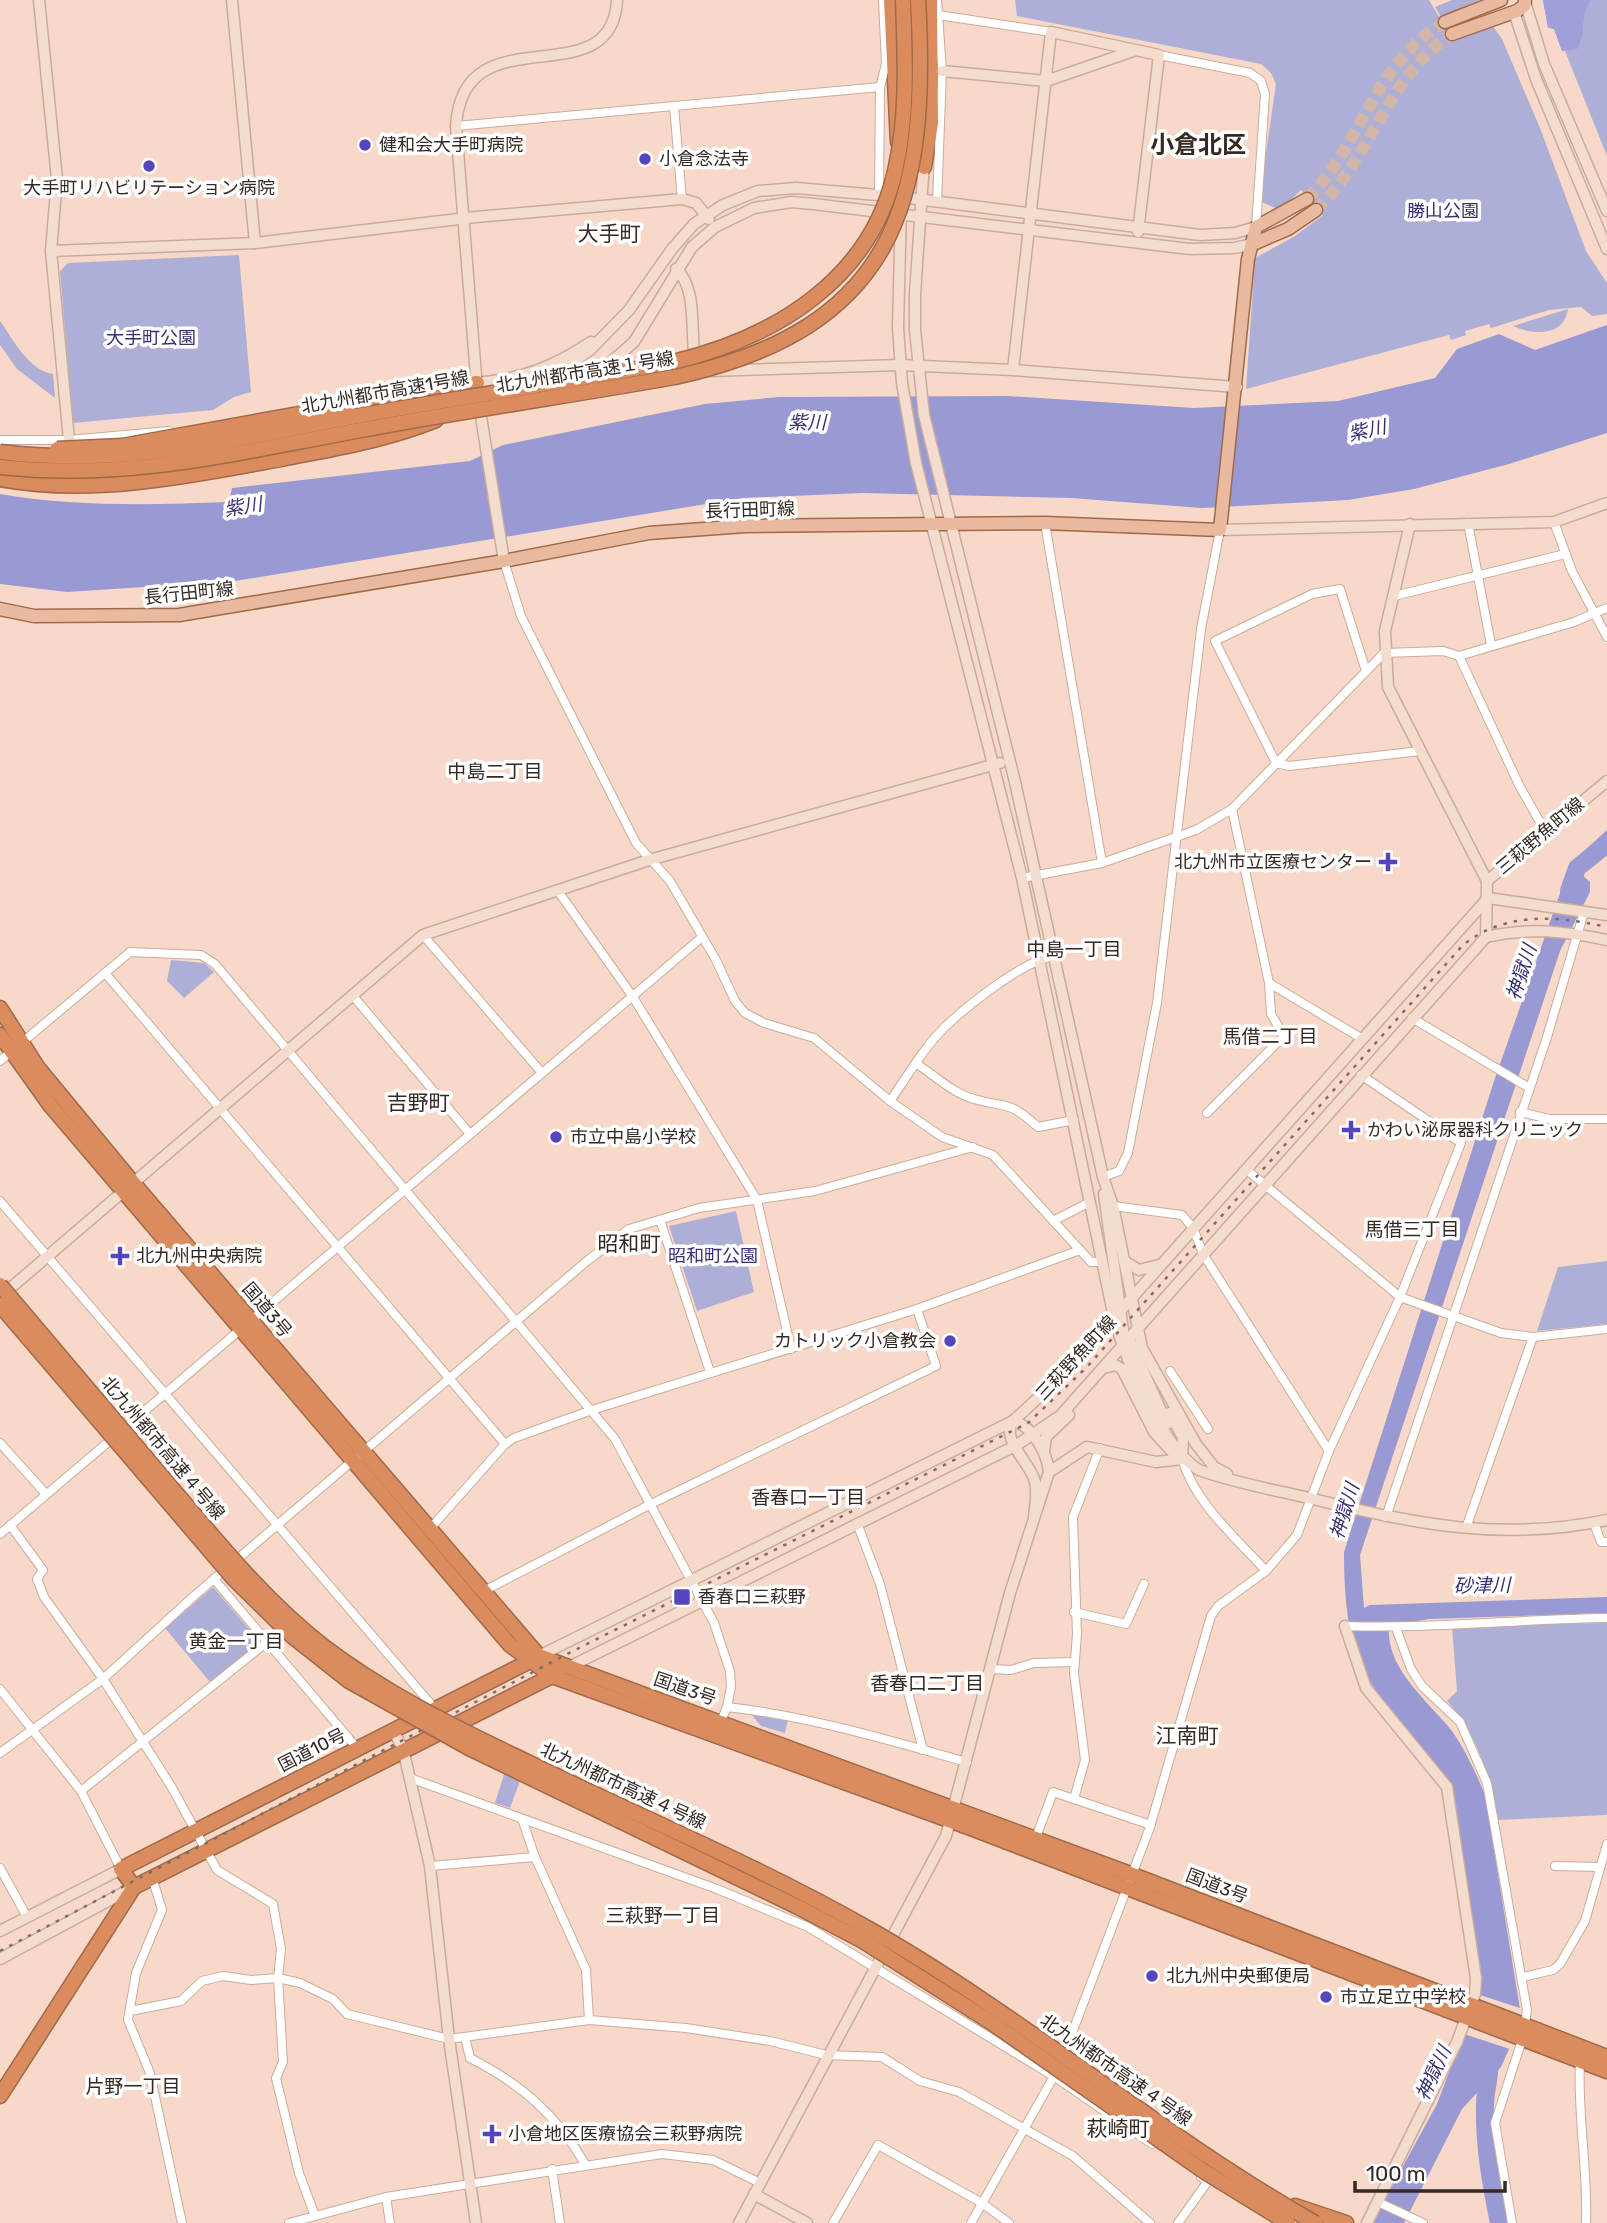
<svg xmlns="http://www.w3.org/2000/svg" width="1607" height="2223" font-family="Rubik,'Noto Sans JP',sans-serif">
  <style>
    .green { fill: #aeafd6 }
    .forest { fill: #9f9fd9 }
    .water { fill: #9999d3 }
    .pier { fill: #f8d9c9 }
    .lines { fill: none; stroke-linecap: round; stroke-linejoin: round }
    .river { stroke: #9999d3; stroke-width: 18 }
    .primary-tunnel { stroke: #d1b6a8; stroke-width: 12; stroke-dasharray: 12 6; stroke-linecap: butt }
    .street-casing { stroke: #caac9c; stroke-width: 10 }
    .secondary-casing { stroke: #caac9c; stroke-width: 13 }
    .primary-casing { stroke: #a0694a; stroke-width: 15 }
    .highway-casing { stroke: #a0694a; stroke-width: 17 }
    .street { stroke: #fff; stroke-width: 8 }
    .secondary { stroke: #f4dccf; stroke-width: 10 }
    .primary { stroke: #e9ba9f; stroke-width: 12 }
    .highway { stroke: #da8c5f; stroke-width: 14 }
    .rail { stroke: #806d63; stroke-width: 2.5; stroke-dasharray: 3.5 7; stroke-linecap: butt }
    .highway-bridge-casing { stroke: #a0694a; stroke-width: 17; stroke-linecap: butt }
    .highway-bridge { stroke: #da8c5f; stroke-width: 14 }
    .poi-dot { fill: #5745bd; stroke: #fff; stroke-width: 2.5 }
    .labels { text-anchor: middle; stroke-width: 7; stroke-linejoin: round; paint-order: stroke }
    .poi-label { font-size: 18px; fill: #352923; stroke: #fff; text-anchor: start }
    .park-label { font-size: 18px; fill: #373074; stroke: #fff }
    .street-label { font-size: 18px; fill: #352923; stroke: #fff }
    .water-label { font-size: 19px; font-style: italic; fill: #372f74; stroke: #fff }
    .neighbourhood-label { font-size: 19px; fill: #352923; stroke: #fff }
    .quarter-label { font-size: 21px; fill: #352923; stroke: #fff }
    .district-label { font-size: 24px; font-weight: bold; fill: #352923; stroke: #fff }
  </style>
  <rect width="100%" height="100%" fill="#f8d9c9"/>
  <!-- green -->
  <g class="green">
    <polygon points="1015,0 1429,0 1454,41 1492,25 1502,39 1540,128 1586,251 1607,283 1607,314 1592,316 1581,307 1549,310 1491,328 1489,324 1465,331 1466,335 1451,340 1449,335 1246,389 1255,258 1295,236 1323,215 1301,190 1280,210 1259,201 1276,84 1271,73 1261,64 1017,16"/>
    <polygon points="1452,0 1479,0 1441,17 1435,7"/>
    <polygon points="1543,0 1607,0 1607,156 1565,51 1562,51 1554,29 1548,28"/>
    <polygon points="239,255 251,392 234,397 213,410 73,423 60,271 68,263"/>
    <path d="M1568,309C1564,337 1533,335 1513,326Z"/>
    <path d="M0,321C13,339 29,371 53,374L55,398L17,369L0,345Z"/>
    <polygon points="171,960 204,963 214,972 184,998 167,981"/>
    <polygon points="736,1211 754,1292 697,1311 669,1226"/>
    <polygon points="1607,1261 1607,1324 1537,1331 1558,1267"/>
    <polygon points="213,1587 261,1643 210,1682 165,1628"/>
    <path d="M1607,1623V1815L1498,1820C1490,1775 1477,1734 1447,1701L1457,1691L1452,1626Z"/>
    <polygon points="749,1712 788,1719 785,1733 761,1726"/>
    <polygon points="512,1749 529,1757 510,1808 495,1803"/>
  </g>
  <!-- forest -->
  <path class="forest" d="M1543,0H1591C1579,15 1587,33 1577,49L1562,51L1554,29L1548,27Z"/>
  <!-- water -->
  <g class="water">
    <path d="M1607,325V433L1509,464L1414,489L1348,500L1202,508L1071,498L862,493L743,498L235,581L67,592L0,584V494C76,507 152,505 229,502L232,488L470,461L503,445L705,404L779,397L1008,396L1194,408L1338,401L1435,378L1457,349L1499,334L1535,350Z"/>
    <polygon points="1607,830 1607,855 1588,870 1573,861"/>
    <path d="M1570,865L1590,882V892L1560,951L1360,1555L1364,1608L1370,1605L1607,1597V1613L1429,1619L1389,1626C1385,1668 1428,1701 1452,1731C1466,1751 1476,1773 1485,1795L1520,2009L1514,2038L1501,2067L1462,2109L1404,2223H1372L1437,2104L1479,1994L1453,1792L1446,1777C1421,1746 1368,1690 1356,1654C1346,1621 1344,1587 1344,1552L1494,1081Z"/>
  </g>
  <!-- pier -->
  <polygon class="pier" points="1477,1994 1523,2009 1513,2050 1464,2034"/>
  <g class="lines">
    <!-- river -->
    <g class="river">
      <polyline points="1569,891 1577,868 1607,844"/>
      <path d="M1488,2057C1492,2074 1485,2088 1485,2105C1484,2145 1491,2184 1499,2223"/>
    </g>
    <!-- primary-tunnel -->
    <g class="primary-tunnel">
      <path d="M1307,199C1361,146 1375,61 1445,22"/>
      <path d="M1316,210C1372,158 1386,77 1452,34"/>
    </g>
    <defs>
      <g id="street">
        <polyline points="938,15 1051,32"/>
        <polyline points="1159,55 1250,73 1261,81 1265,94 1256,227"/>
        <polyline points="674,106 682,199"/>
        <polyline points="456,126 880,87"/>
        <polyline points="879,196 880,87 886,64 883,0"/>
        <polyline points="937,202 942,71 937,0"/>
        <polyline points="0,440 69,440 169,431"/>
        <polyline points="1554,522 1572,571 1607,637"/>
        <polyline points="1045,523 1102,863"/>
        <polyline points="1468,523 1491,645"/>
        <polyline points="504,561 521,616 636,843 670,881 716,960 735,1001 745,1013 764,1023 814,1038 890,1101 942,1137 993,1155 1091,1262 1102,1262"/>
        <polyline points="1394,596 1565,554"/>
        <polyline points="1459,656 1519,785 1545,831"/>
        <polyline points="1366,671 1340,589 1312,594 1215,641 1276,763 1289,766 1420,751"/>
        <polyline points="1232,809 1269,983 1361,1038"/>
        <polyline points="1022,878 1102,863 1196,830 1232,809 1384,653 1443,651 1459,656 1574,622 1607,608"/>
        <polyline points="558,891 633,997 757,1200 791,1349"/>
        <polyline points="423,935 542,1073"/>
        <polyline points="105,973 505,1444"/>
        <polyline points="353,996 470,1134"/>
        <polyline points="1412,1018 1528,1087"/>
        <polyline points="0,1061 130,952 201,955 215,964 615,1439 714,1623 730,1671 731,1687 727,1707"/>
        <path d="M917,1064C934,1075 954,1094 974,1099C1008,1109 1007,1099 1038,1127L1074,1120"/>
        <path d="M890,1101C907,1077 924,1047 945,1027C969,1004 1022,962 1053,956"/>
        <polyline points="1520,1112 1549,1119 1607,1119"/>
        <polyline points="1207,1113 1284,1036 1271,1014 1269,983"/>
        <polyline points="1247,1170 1400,1297 1501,1333 1533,1337 1607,1329"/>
        <polyline points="1103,1177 1119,1171 1128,1153 1157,1003 1201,629 1220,530"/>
        <polyline points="0,1201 435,1709"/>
        <polyline points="1113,1206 1182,1215 1193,1228 1203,1254 1329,1451"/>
        <polyline points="660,1220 710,1372"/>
        <polyline points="1053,1221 1090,1202"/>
        <polyline points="1170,1371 1208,1429"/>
        <polyline points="0,1443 46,1494"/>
        <path d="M1182,1459C1195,1503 1235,1537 1266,1571"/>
        <polyline points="1386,1517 1547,1037 1584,912"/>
        <polyline points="857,1523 880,1584 923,1750"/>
        <polyline points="1594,1523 1601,1542 1607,1542"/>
        <polyline points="10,1525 43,1570 37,1579 44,1597 103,1679 171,1786 217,1870 273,1904 281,1949 278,1978 283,2062 276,2078 299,2173 315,2216"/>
        <polyline points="1466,1528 1533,1337"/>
        <polyline points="429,1530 505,1444 514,1438 592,1410 917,1309 1080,1250"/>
        <polyline points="0,1534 701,938"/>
        <polyline points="214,1579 357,1748"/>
        <polyline points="482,1592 651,1504 936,1366 917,1309"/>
        <polyline points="1074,1612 1126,1624 1144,1584"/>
        <path d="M1345,1626C1432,1629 1520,1619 1607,1618"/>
        <polyline points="1396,1628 1411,1669 1422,1686 1460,1722 1487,1783 1527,2010 1523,2037 1495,2123 1512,2223"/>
        <polyline points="990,1669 1011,1670 1034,1663 1075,1662"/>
        <polyline points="0,1689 81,1791 121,1869"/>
        <path d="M721,1721L727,1707C808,1716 888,1740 967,1762"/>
        <polyline points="0,1753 103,1679 194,1596 587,1261 629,1229 699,1208 815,1191 973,1147"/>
        <polyline points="410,1778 717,1889 808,1927 1055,2077 1152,2144"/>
        <polyline points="81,1791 267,1642"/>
        <polyline points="1074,1799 1085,1760 1074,1673 1077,1634 1073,1517 1100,1448"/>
        <polyline points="522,1819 535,1857 586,1970 589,2020"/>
        <polyline points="1035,1840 1053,1792 1151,1825"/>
        <polyline points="430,1866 535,1857"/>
        <polyline points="1555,1866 1598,1867"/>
        <polyline points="0,1868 27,1917"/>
        <polyline points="152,1877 162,1910 136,1973 128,2020 150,2073 182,2223"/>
        <polyline points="1523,1977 1553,1970 1560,1964 1585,1921 1607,1844"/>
        <polyline points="130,2011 181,2001 202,1981 223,1976 251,1980 278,1978 300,1983 333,1999 347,2014 449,2039 589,2020 686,2028 770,2041 826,2055 882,2057 920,2081 959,2092 1073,2156 1150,2223"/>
        <path d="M465,2037L470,2058C521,2084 556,2114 585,2164"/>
        <polyline points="1063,2057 1150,1827 1211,1616 1218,1606 1266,1571 1297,1535 1329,1451 1400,1297 1461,1143 1361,1075"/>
        <path d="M1580,2059C1577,2114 1588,2168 1586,2223"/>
        <polyline points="552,2169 560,2223"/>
        <polyline points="386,2197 390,2223"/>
        <polyline points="1378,2202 1423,2223"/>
        <polyline points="289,2223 386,2197 662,2154 713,2160 760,2183"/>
        <polyline points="833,2223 878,2145 982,2203 1009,2223"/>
        <polyline points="971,2223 1058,2069"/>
        <polyline points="1178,2223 1208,2181 1201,2177"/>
      </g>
      <g id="secondary">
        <polyline points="39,0 57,179 51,251 69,440"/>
        <polyline points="232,0 255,243"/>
        <polyline points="1525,2 1544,64 1607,211"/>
        <polyline points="1514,12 1536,79 1607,249"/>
        <polyline points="942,71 1046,81 1133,51"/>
        <polyline points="924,162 915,294 915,330 924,415 1015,782 1103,1177 1113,1206 1142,1348 1196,1444 1214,1467 1227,1474"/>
        <path d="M901,209L898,328L902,383L916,463L1022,878L1114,1318C1126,1361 1161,1446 1199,1470C1235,1483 1275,1490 1313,1499C1416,1524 1500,1542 1607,1520"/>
        <polyline points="51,251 255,243 476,217 682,199 696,203 709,219"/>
        <path d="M676,269C698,288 690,333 695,360"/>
        <polyline points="1013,370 1051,32 1159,55 1138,232"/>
        <polyline points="710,371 900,365 1013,370 1237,387"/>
        <polyline points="596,375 634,342 692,247 715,227 754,208 792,202 813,204 1190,249 1234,248 1253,244"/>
        <polyline points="543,382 590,350 629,310 672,249 694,224 723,205 758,191 796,188 901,197 1200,235 1235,233 1256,227"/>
        <path d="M477,383C521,379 554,367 591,342"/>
        <path d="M477,388L456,126C463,10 612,100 617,0"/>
        <polyline points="479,404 504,561"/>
        <polyline points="315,432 378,419"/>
        <polyline points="0,459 74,464"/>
        <polyline points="1410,524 1385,631 1388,687 1487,881"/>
        <polyline points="1220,530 1554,522 1607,503"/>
        <path d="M1486,937C1529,927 1564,931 1607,940"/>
        <polyline points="1104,1194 1124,1337"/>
        <polyline points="1124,1261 1139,1270 1159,1265"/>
        <polyline points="0,1297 423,935 649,860 1000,763"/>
        <polyline points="1128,1337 1167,1424"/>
        <polyline points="1104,1368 1115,1365 1122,1369 1154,1432 1174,1454"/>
        <polyline points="1169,1413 1183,1437 1182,1459"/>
        <polyline points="1044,1451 1046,1437 1069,1415"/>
        <polyline points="1049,1472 1087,1447 1156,1462 1182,1459"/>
        <polyline points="1345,1626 1366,1688 1447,1787 1476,1978 1475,1994 1457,2042 1367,2223"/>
        <polyline points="539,1656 1013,1421 1065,1373 1488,898 1607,915"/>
        <polyline points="567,1668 1015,1446 1060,1416 1486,937 1487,881 1607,781"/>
        <polyline points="393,1730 403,1749 430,1866 449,2039 476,2223"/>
        <polyline points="0,1931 121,1869"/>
        <polyline points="0,1959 132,1888"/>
        <polyline points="754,2194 807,2223"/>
        <path d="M739,2223L946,1836L1010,1593L1049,1472C1047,1453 1033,1426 1013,1421C1000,1440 1031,1463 1035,1482C1038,1493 1035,1506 1034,1517"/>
      </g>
      <g id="primary">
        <polyline points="1445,22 1501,0"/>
        <polyline points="1452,34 1517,11 1524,6 1525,0"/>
        <polyline points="1253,244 1288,229 1316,210"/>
        <polyline points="0,609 34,616 179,615 504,561 649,533 745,526 1045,523 1220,530 1248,259 1256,227 1307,199"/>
      </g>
      <g id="highway">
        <polyline points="891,0 898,142"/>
        <polyline points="924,167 931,123 930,0"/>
        <polyline points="349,405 477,383"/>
        <path d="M0,479C94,496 188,476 281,459C336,448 383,441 436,420"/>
        <polyline points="0,1008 38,1068 133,1183 539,1656 1125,1872 1607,2057"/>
        <polyline points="0,1035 50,1105 510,1645 552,1676 968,1827 1607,2071"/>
        <polyline points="134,1887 121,1869 538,1657"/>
        <polyline points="0,2096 134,1887 558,1673"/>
        <polyline points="1295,2206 1346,2223"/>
      </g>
    </defs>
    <!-- street casing -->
    <use href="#street" class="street-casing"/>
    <!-- secondary casing -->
    <use href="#secondary" class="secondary-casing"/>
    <!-- primary casing -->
    <use href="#primary" class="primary-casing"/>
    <!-- highway casing -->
    <use href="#highway" class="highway-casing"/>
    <!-- street -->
    <use href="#street" class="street"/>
    <!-- secondary -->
    <use href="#secondary" class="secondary"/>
    <!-- primary -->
    <use href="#primary" class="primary"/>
    <!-- highway -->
    <use href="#highway" class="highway"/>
    <!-- rail -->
    <path class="rail" d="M0,1951L573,1651L1028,1423L1086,1368L1463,945C1506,911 1557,916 1607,927"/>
    <defs>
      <g id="highway-bridge">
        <polyline points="57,449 122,446 349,405"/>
        <path d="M0,452C131,468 237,438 363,415C466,396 570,382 673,362C774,338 871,280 895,171C908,115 905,57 903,0"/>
        <path d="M0,467C133,481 238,452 367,429C469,410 573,395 675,377C894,329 930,204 918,0"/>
        <path d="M0,1285C57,1352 113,1419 170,1486C218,1542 264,1600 323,1646C382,1691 448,1724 515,1756C633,1814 755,1864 869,1929C1024,2017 1160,2135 1315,2223"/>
        <polyline points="0,1305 234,1579 292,1636 349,1681 469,1748 796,1906 863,1941 989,2021 1205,2172 1288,2223"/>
      </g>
    </defs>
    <!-- highway-bridge casing -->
    <use href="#highway-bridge" class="highway-bridge-casing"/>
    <!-- highway-bridge -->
    <use href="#highway-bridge" class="highway-bridge"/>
  </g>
  <!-- markers -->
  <g class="poi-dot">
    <circle cx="365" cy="145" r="7"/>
    <circle cx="645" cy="159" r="7"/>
    <circle cx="149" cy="166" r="7"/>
    <path d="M1384.5 851.5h7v7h7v7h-7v7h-7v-7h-7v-7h7z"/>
    <path d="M1347.5 1119.5h7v7h7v7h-7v7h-7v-7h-7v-7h7z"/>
    <circle cx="556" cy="1137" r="7"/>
    <path d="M116.5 1245.5h7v7h7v7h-7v7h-7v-7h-7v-7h7z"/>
    <circle cx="950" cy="1341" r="7"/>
    <rect x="673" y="1588" width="18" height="18" rx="3.5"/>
    <circle cx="1152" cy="1976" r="7"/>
    <circle cx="1326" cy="1997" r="7"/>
    <path d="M488.5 2123.5h7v7h7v7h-7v7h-7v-7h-7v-7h7z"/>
  </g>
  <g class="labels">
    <!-- poi labels -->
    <g class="poi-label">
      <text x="379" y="151">健和会大手町病院</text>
      <text x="659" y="165">小倉念法寺</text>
      <text x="149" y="194" text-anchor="middle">大手町リハビリテーション病院</text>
      <text x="1372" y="868" text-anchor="end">北九州市立医療センター</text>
      <text x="1367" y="1136">かわい泌尿器科クリニック</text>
      <text x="570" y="1143">市立中島小学校</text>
      <text x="136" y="1262">北九州中央病院</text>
      <text x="936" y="1347" text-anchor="end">カトリック小倉教会</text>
      <text x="698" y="1603">香春口三萩野</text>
      <text x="1166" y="1982">北九州中央郵便局</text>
      <text x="1340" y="2003">市立足立中学校</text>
      <text x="508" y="2140">小倉地区医療協会三萩野病院</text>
    </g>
    <!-- park labels -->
    <g class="park-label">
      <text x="1443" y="217">勝山公園</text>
      <text x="151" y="344">大手町公園</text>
      <text x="713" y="1262">昭和町公園</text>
    </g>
    <!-- street labels -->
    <g class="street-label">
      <text transform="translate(585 372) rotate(-9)" y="6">北九州都市高速１号線</text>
      <text transform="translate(385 392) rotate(-10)" y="6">北九州都市高速1号線</text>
      <text transform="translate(750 510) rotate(-2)" y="6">長行田町線</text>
      <text transform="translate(189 593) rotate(-6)" y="6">長行田町線</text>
      <text transform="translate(1540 836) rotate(-40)" y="6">三萩野魚町線</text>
      <text transform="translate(267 1310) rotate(50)" y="6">国道3号</text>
      <text transform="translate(1076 1358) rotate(-47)" y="6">三萩野魚町線</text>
      <text transform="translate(163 1448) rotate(50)" y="6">北九州都市高速４号線</text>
      <text transform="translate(685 1689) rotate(19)" y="6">国道3号</text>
      <text transform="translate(312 1750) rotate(-27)" y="6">国道10号</text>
      <text transform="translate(623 1786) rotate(25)" y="6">北九州都市高速４号線</text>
      <text transform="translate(1217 1886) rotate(21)" y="6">国道3号</text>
      <text transform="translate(1116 2070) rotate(35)" y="6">北九州都市高速４号線</text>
    </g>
    <!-- water labels -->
    <g class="water-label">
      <text x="807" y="429">紫川</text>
      <text transform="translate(1367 430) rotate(-12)" y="7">紫川</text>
      <text transform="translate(243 506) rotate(-9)" y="7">紫川</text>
      <text transform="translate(1521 972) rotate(-72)" y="7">神獄川</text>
      <text transform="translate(1344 1511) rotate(-73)" y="7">神獄川</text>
      <text transform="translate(1482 1585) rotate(-1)" y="7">砂津川</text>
      <text transform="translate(1433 2073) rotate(-65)" y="7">神獄川</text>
    </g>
    <!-- neighbourhood labels -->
    <g class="neighbourhood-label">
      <text x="495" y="778">中島二丁目</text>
      <text x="1074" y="956">中島一丁目</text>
      <text x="1270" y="1043">馬借二丁目</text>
      <text x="1412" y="1236">馬借三丁目</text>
      <text x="808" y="1504">香春口一丁目</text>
      <text x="236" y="1648">黄金一丁目</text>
      <text x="927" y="1690">香春口二丁目</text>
      <text x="663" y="1922">三萩野一丁目</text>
      <text x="133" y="2093">片野一丁目</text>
    </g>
    <!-- quarter labels -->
    <g class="quarter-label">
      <text x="609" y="241">大手町</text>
      <text x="418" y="1110">吉野町</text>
      <text x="629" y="1251">昭和町</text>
      <text x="1187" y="1743">江南町</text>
      <text x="1118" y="2136">萩崎町</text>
    </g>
    <!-- district labels -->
    <g class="district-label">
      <text x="1198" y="153">小倉北区</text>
    </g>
  </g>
  <!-- scale -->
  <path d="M1355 2181v10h150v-10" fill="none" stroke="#352923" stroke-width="3.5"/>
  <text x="1366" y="2181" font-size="21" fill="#352923" stroke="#ffffff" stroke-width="5" paint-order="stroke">100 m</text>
</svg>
